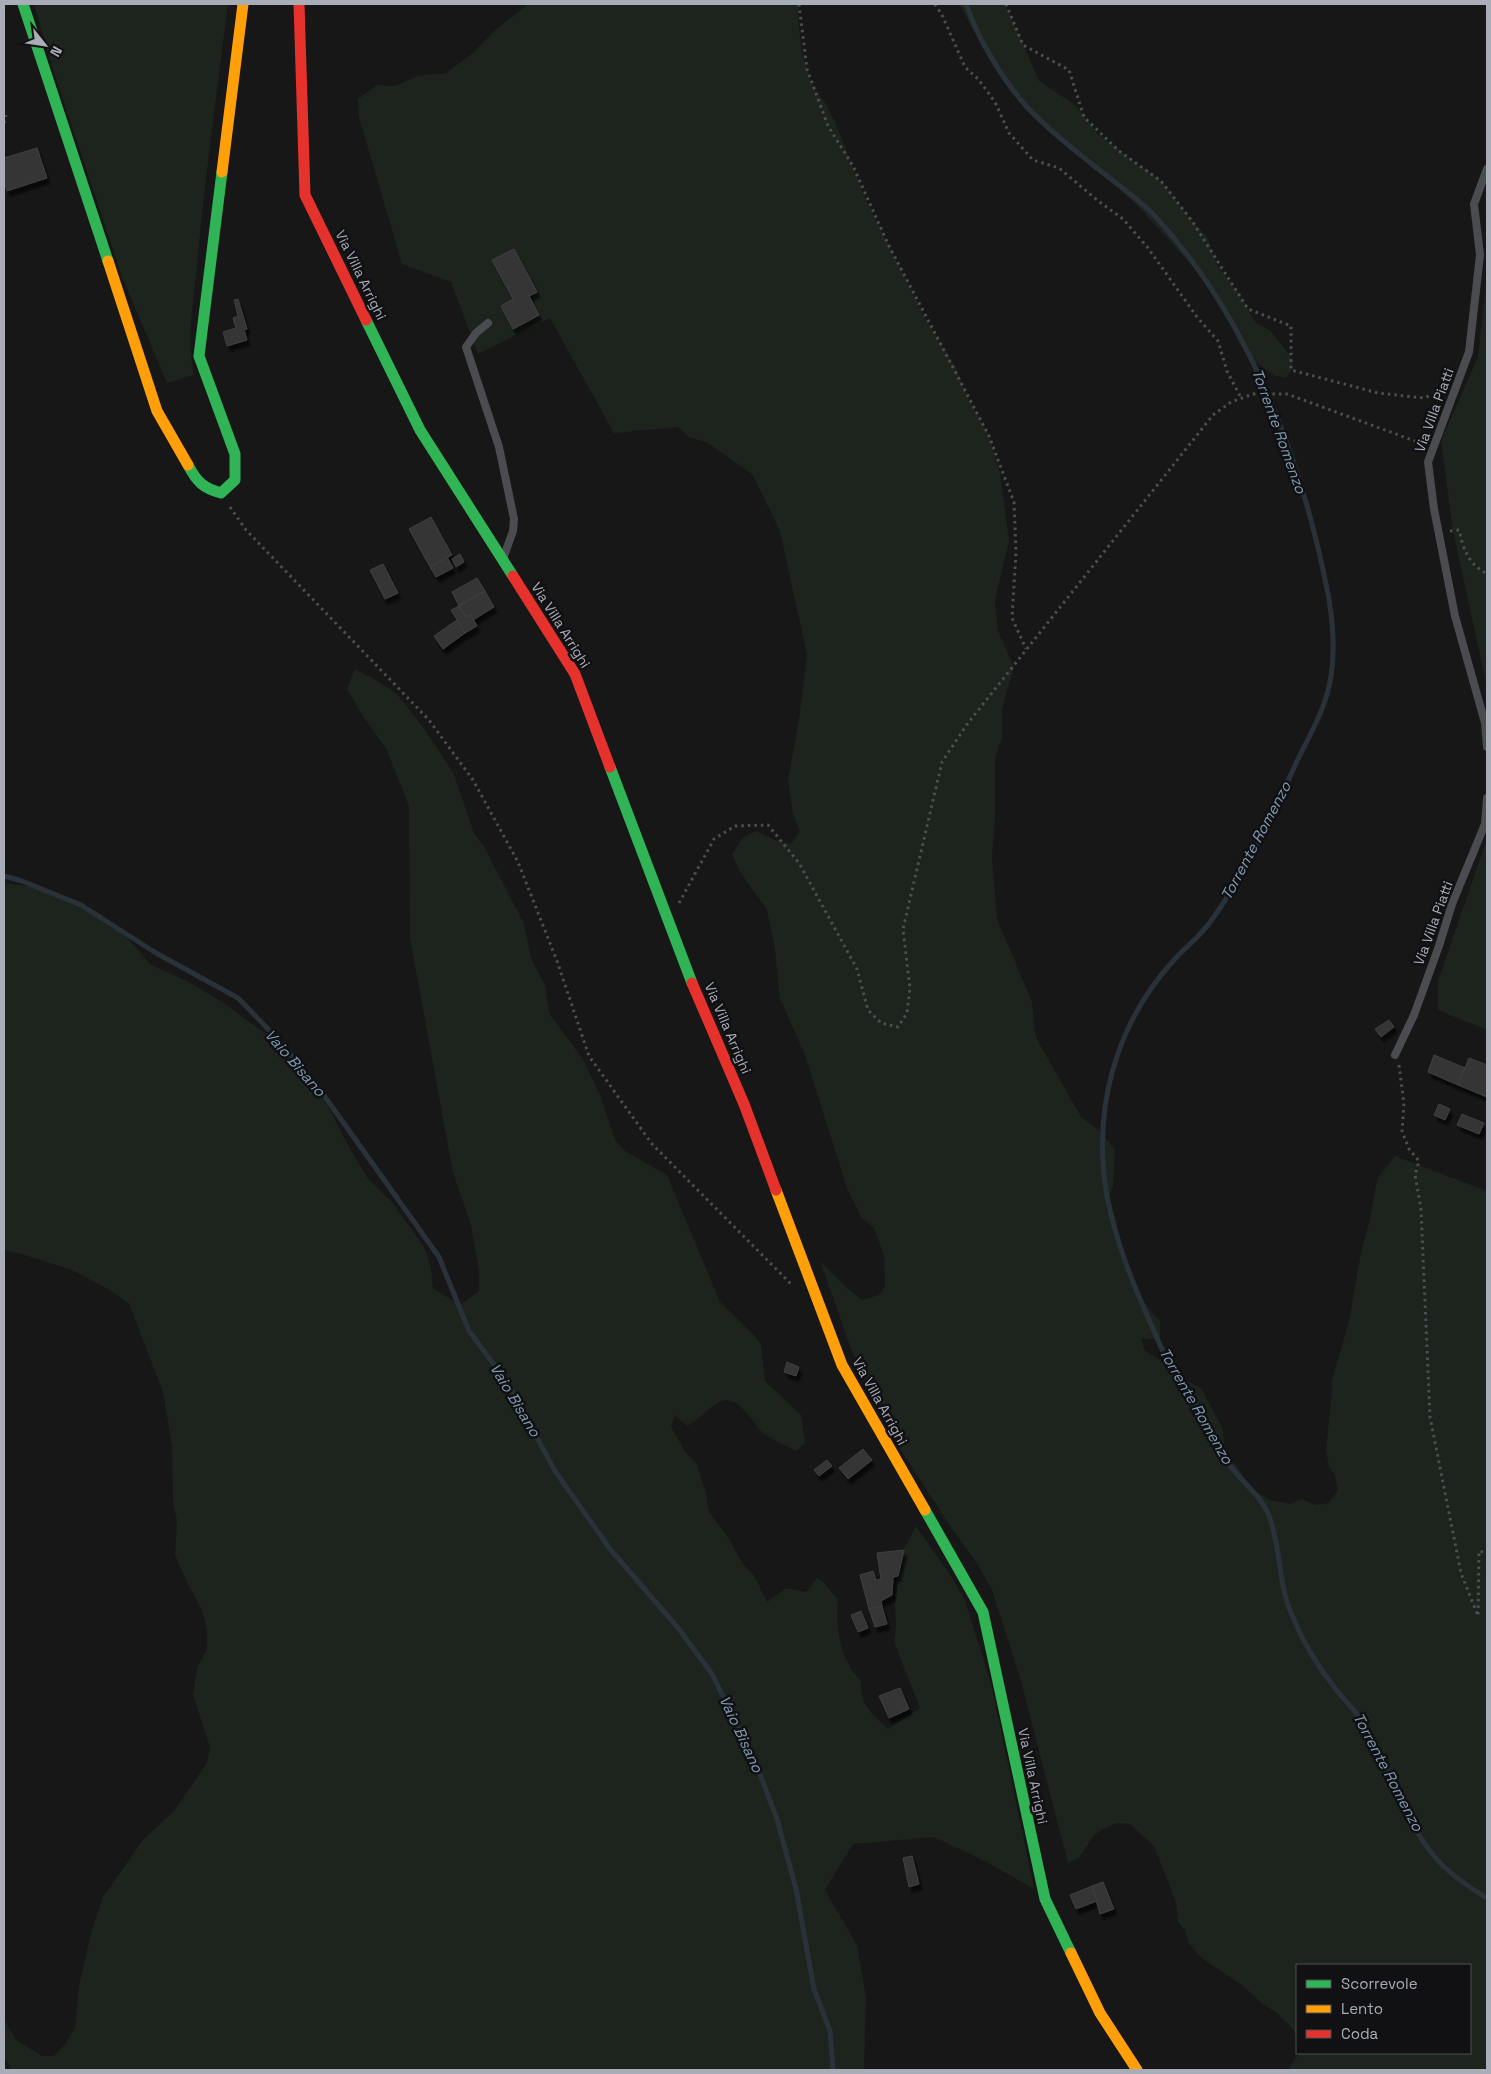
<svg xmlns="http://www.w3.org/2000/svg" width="1491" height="2074" font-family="'Space Grotesk',sans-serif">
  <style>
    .green { fill: #1d241e }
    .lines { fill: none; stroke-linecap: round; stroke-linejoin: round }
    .stream { stroke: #2a3239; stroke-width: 5 }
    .building { fill: #353536; stroke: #3f4043; filter: url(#shadow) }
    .path { stroke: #4d4e52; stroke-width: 3; stroke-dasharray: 2.5 4; stroke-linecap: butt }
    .lane { stroke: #4b4c50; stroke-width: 8 }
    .fast { stroke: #30b455; stroke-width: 11 }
    .slow { stroke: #ff9f0a; stroke-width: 11 }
    .jam { stroke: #e5322d; stroke-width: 11 }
    .labels { text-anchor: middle; stroke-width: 5; stroke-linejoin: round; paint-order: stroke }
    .street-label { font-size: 14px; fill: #a8adb8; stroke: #111113 }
    .water-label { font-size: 15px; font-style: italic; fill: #7f9bb3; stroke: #111113 }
  </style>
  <defs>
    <filter id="shadow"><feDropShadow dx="3" dy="5.5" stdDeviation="1" flood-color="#0009"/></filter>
  </defs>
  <rect width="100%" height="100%" fill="#171717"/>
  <!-- green -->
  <g class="green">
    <path d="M34,4H228C217,91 205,178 197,265C194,300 186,340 194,375L167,383L122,277L50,60Z"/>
    <path d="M529,4H799L798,19L802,53L812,85L824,101L835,122L866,200L926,320L956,368L967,396L989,436L1000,473L1009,540L995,600L998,631L1014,667L1002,709V738L995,757V819L992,858L997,919L1032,1002L1035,1034L1039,1043L1081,1117L1100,1131L1115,1150L1113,1187L1107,1200C1112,1209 1116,1217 1117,1228C1118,1233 1117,1239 1118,1243C1127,1271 1139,1301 1160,1321V1340L1142,1338L1144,1350L1161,1361L1174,1374L1201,1388L1223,1429L1225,1456L1236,1465L1253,1490L1270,1500L1290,1504L1302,1499L1315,1505L1329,1503L1338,1490L1335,1475L1329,1468L1326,1450L1332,1391V1381L1349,1321L1361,1252L1370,1219L1377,1179L1395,1156L1487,1191V2070H1288L1299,2053H1470V1965H1297V2037L1293,2029L1277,2013L1264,2005L1242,1985L1203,1959L1189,1944L1185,1930L1178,1922L1176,1902L1154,1846L1130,1824L1116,1823L1103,1829L1094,1835L1079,1858L1068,1863L1021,1681L992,1590L978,1565L950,1526L904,1455L869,1391L849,1343L820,1261L850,1291L862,1300L879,1295L885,1286L884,1255L874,1228L862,1218L847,1188L805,1055L780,999L775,949L767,910L740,872L732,854L743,837L756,831L775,840L791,844L800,831L793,814L788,780L799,720L807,655L780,531L752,474L708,443L689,437L678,427L614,433L550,318L478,354L451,282L402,264L359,117L358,99L377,85L395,86L417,76L446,73L473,53L495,30Z"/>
    <polygon points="959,4 1004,4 1018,32 1039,81 1075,105 1099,135 1161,181 1192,221 1208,238 1217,265 1239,293 1255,322 1271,331 1293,360 1291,370 1286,378 1276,376 1256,363 1243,348 1215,298 1198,272 1136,204 1042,123 984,50"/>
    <polygon points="1487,275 1487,687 1453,531 1441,441 1478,357"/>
    <path d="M355,669L374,679L397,694L423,727L453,772L474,833L485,848L524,924L531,958L545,985L549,1013L584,1061L600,1095L615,1140L625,1151L667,1175L720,1302L755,1336L761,1345L765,1381L801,1415L805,1443L796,1451C786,1445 771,1440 762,1432C753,1423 739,1395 721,1401C712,1404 699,1420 687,1426L675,1415L671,1426L684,1450L697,1465L706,1493L709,1512L728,1537L743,1564L753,1574L767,1602L786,1588L806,1592L817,1578L824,1583L838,1600C835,1629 841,1661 861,1681C860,1706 871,1713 888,1729L920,1708L894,1642L896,1628L895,1604L903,1551L916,1526L953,1579L965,1600L992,1687L1034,1889L983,1860L934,1837L853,1844L825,1890L857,1945L866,1997L864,2070H12L4,2058V2019L16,2040L42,2056H54L66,2043L75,2028L79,1986L91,1933L103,1897L143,1840L174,1811L207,1763L210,1747L193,1695L197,1668L207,1649V1629L202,1610L187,1582L175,1555L177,1521L173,1502L172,1446L163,1392L129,1303L108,1289L72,1270L25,1255L4,1250V883L41,888L76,901L101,914L127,937L150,964L191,983L222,1002L285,1048L309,1083L328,1106L343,1136L368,1179L392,1202L424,1247L431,1267L433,1288L460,1305L479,1291V1271L471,1225L453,1173L410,938L409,806L386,748L364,718L347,689Z"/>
    <polygon points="1487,839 1487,1030 1438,1010 1438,981"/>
  </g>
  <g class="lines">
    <!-- stream -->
    <g class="stream">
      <path d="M966,4C978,39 1002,79 1027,107C1047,129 1071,147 1093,165C1113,181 1135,196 1153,214C1249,317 1303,462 1329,599C1333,624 1335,651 1331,676C1327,705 1312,731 1299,757C1273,814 1247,871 1211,921C1200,937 1185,947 1173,961C1115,1025 1092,1111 1107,1196C1116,1243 1134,1287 1154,1331C1160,1344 1165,1358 1172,1371C1181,1386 1193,1401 1203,1416C1213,1431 1219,1449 1229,1464C1241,1482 1262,1496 1269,1516C1281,1547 1278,1582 1291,1613C1302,1640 1317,1666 1335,1688C1344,1700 1355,1710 1363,1722C1392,1768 1404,1827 1443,1866C1456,1878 1472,1889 1487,1898"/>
      <polyline points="4,876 22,881 81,905 156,953 238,998 271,1032 318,1087 439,1257 469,1331 507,1382 555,1471 610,1549 679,1629 712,1674 755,1761 777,1819 796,1889 814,1989 830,2031 833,2070"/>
    </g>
  </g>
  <!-- building -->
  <g class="building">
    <polygon points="37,148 47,178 7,191 4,182 4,158"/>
    <polygon points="514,249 537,292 529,296 539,315 513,329 501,306 513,299 492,260"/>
    <polygon points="238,299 247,329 244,330 247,340 227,346 223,332 236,328 233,318 238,316 234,300"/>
    <polygon points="431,517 452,555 430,567 409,529"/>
    <polygon points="460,554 464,562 456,567 452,559"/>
    <polygon points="447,557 453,568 436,577 430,567"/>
    <polygon points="383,564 398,593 385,599 370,570"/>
    <polygon points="477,578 485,591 459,606 452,592"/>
    <polygon points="485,591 494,607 473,620 471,615 466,617 459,606"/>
    <polygon points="459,606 466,617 471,615 477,626 465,633 451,610"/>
    <polygon points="457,620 465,633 443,649 434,636"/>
    <polygon points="1389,1020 1394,1027 1381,1037 1375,1029"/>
    <polygon points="1434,1055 1465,1068 1458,1085 1428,1072"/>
    <polygon points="1469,1058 1487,1065 1487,1097 1458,1085"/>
    <polygon points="1439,1104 1450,1109 1445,1120 1434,1115"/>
    <polygon points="1462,1114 1484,1123 1479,1134 1457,1125"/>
    <polygon points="787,1362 799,1367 796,1376 784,1372"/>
    <polygon points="863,1449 872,1460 848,1479 839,1468"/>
    <polygon points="827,1460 832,1466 819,1476 814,1470"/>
    <polygon points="904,1550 898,1576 893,1577 892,1595 881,1601 882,1606 869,1609 860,1575 873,1571 876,1580 881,1579 877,1553"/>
    <polygon points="882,1606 887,1624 875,1627 869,1609"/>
    <polygon points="861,1611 868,1628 858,1632 851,1615"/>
    <polygon points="900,1688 909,1709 889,1718 879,1696"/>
    <polygon points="912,1856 919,1884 909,1887 903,1858"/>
    <polygon points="1103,1882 1114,1909 1100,1914 1092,1886"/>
    <polygon points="1092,1886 1097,1901 1076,1909 1070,1895"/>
  </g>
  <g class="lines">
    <!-- path -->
    <g class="path">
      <polyline points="799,4 807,69 828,126 853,166 888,244 989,436 1014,502 1016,552 1012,618 1026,649"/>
      <polyline points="935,4 942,15 965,67 978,79 995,102 1009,133 1033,160 1059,168 1097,200 1123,219 1148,248 1197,317 1218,341 1227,371 1241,398"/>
      <polyline points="1006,4 1023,45 1069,70 1084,117 1119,151 1161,181 1192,221 1248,309 1291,326 1291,370 1378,393 1424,398 1443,390"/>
      <polyline points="4,123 6,115"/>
      <polyline points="230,507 246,530 429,720 473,780 518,862 557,961 589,1056 652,1144 791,1284"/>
      <path d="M1450,531L1459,530C1464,551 1468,563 1487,574"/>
      <polyline points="679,903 714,839 735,826 768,825 799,863 857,969 868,1010 881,1023 898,1027 907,1013 910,988 903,929 942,762 968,723 1213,415 1231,402 1253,394 1287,394 1423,444"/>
      <polyline points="1399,1065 1404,1104 1402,1131 1409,1149 1419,1161 1415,1175 1421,1209 1430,1417 1461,1573 1478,1616 1479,1551 1487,1553"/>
    </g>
    <!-- lane -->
    <g class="lane">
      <polyline points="1487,169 1474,204 1480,255 1469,352 1428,462 1434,509 1455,616 1485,723 1487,747"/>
      <polyline points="488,323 476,333 466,347 499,447 514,519 513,531 504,556"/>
      <polyline points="1395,1055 1414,1015 1439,946 1452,904 1485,824 1487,798"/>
    </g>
    <!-- fast -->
    <g class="fast">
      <polyline points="23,4 108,261"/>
      <polyline points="366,320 420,430 513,576"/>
      <path d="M188,465C197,482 203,488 221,493L235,480V454L199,356L222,172"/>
      <polyline points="610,767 692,983"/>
      <polyline points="925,1510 983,1612 1045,1899 1071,1953"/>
    </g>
    <!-- slow -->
    <g class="slow">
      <polyline points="222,172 243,4"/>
      <polyline points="108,261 157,411 188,465"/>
      <polyline points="776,1190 842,1365 925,1510"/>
      <polyline points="1071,1953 1100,2013 1137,2070"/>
    </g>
    <!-- jam -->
    <g class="jam">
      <polyline points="299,4 305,195 366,320"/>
      <polyline points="513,576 575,674 610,767"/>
      <polyline points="692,983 744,1104 776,1190"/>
    </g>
  </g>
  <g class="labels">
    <!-- street labels -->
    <g class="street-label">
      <text transform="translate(361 275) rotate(64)" y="5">Via Villa Arrighi</text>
      <text transform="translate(1434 410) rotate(-70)" y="5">Via Villa Piatti</text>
      <text transform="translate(561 625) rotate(58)" y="5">Via Villa Arrighi</text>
      <text transform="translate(1433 923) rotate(-70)" y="5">Via Villa Piatti</text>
      <text transform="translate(728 1028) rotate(67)" y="5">Via Villa Arrighi</text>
      <text transform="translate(880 1401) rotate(61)" y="5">Via Villa Arrighi</text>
      <text transform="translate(1033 1776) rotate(78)" y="5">Via Villa Arrighi</text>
    </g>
    <!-- water labels -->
    <g class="water-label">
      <text transform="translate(1279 431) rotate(70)" y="5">Torrente Romenzo</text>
      <text transform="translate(1256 841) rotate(-62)" y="5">Torrente Romenzo</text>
      <text transform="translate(295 1063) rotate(49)" y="5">Vaio Bisano</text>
      <text transform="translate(515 1400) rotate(59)" y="5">Vaio Bisano</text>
      <text transform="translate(1196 1406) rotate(60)" y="5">Torrente Romenzo</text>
      <text transform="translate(741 1734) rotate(65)" y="5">Vaio Bisano</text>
      <text transform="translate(1388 1772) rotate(62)" y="5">Torrente Romenzo</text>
    </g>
  </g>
  <!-- border -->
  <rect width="1491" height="2074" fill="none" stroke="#a8adb8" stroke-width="10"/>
  <!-- legend -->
  <rect x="1296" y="1964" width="175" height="90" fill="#111113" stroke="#4d4f55"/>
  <rect x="1306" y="1980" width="25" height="8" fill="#30b455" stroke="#4d4f55"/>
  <text x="1341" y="1989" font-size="15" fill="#a8adb8">Scorrevole</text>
  <rect x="1306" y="2005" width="25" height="8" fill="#ff9f0a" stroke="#4d4f55"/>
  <text x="1341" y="2014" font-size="15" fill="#a8adb8">Lento</text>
  <rect x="1306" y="2030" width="25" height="8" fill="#e5322d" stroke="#4d4f55"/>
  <text x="1341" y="2039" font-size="15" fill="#a8adb8">Coda</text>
  <!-- north arrow -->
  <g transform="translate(45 45) rotate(120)" stroke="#111113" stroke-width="4" paint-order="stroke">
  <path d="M0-4L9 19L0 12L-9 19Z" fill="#a8adb8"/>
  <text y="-8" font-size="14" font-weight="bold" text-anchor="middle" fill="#a8adb8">N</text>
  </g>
</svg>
